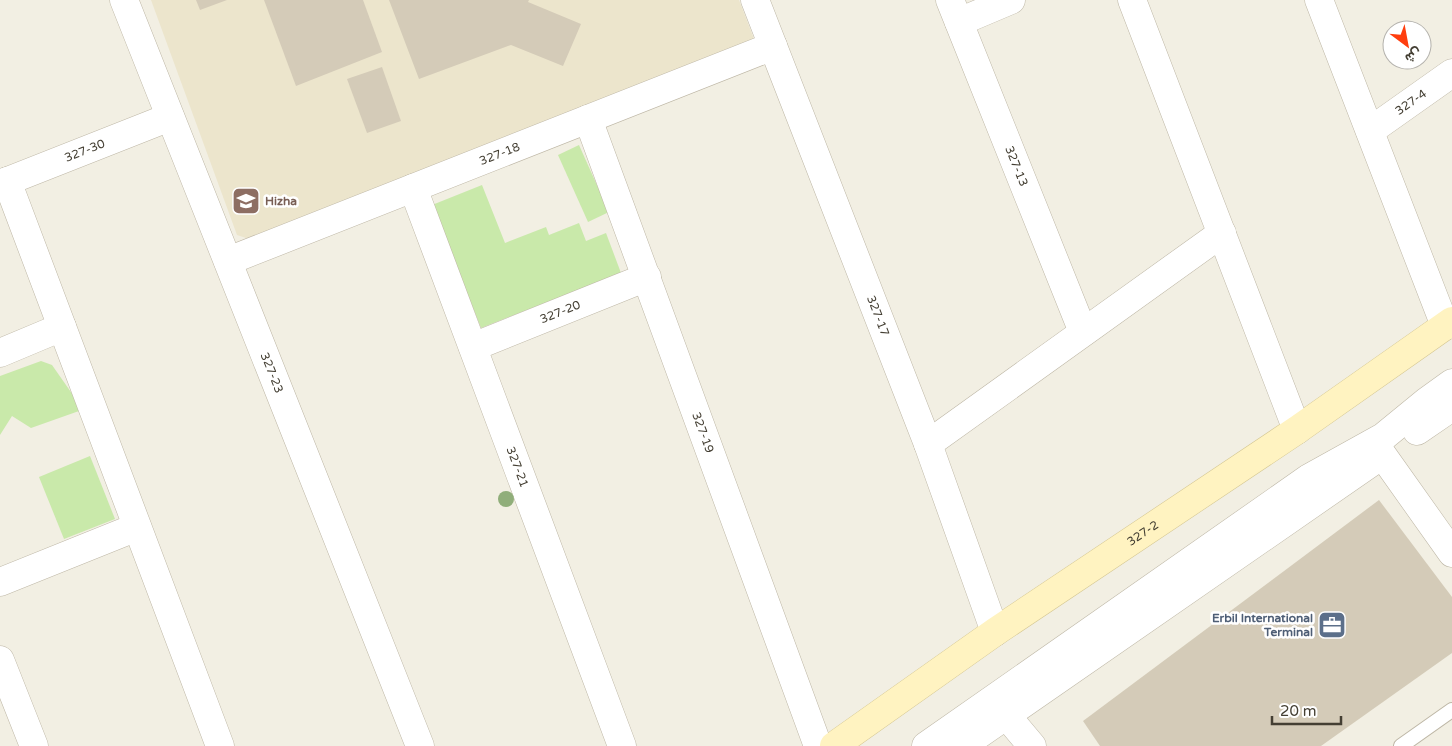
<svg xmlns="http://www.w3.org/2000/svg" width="1452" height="746" font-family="'Varela Round',Vazirmatn,sans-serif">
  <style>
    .education { fill: #ece5cc }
    .green { fill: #c9e9aa }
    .building { fill: #d4cbb8 }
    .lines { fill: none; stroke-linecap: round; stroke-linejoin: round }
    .lane-casing { stroke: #beb7a6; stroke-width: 16 }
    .street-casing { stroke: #beb7a6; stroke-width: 29 }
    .secondary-casing { stroke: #d4c691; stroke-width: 29 }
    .lane { stroke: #fff; stroke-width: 14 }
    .street { stroke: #fff; stroke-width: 28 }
    .secondary { stroke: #fff3c1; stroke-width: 28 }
    .tree { fill: #90ae7a }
    .labels { text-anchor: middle; stroke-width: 5; stroke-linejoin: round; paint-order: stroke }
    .street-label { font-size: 12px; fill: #443f33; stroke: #fff }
    .education-label { font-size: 12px; font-weight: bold; fill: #785e54; stroke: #fff; text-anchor: start }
    .service-label { font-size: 12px; font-weight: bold; fill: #4e5e75; stroke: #fff; text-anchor: end }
  </style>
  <rect width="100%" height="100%" fill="#f2efe3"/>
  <!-- education -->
  <polygon class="education" points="151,0 739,0 754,39 249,239 237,235"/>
  <!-- green -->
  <g class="green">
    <polygon points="579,145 609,212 588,222 558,155"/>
    <polygon points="482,185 505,243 546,227 549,235 579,223 586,241 606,233 621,273 481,328 432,205"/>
    <polygon points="41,361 52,365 73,395 79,411 31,428 12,416 0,435 0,376"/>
    <polygon points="90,456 115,519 64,539 39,477"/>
  </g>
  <!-- building -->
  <g class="building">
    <polygon points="196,0 227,0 200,10"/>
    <polygon points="264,0 363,0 382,52 296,86"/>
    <polygon points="389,0 529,0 528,2 581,24 563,66 511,45 419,79"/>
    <polygon points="382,67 401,121 367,133 347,79"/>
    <polygon points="1379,500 1452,597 1452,653 1321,746 1100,746 1083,721"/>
  </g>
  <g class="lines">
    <defs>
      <polyline id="lane" points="1401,746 1452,710"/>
      <g id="street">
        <path id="s1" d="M124,0L420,746"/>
        <path id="s2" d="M755,0L928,444L995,632"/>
        <path id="s3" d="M950,0L1083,332"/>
        <polyline points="1132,0 1297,430"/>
        <polyline points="1319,0 1445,326"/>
        <polyline points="959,22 1011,0"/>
        <path id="s4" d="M588,119L818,746"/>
        <path id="s5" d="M1370,131L1452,73"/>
        <polyline points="7,181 220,746"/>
        <path id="s6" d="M0,184L170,117"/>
        <path id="s7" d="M413,188L622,746"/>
        <path id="s8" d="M228,261L773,46"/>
        <path id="s9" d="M473,347L647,277"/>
        <polyline points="0,353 62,327"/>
        <polyline points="1417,431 1452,407"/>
        <polyline points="1374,443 1452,553"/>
        <polyline points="928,444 1222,233"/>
        <polyline points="0,582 137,527"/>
        <polyline points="0,660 34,746"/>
        <polyline points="996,700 1006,715 1032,746"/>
        <polyline points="926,746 1309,478 1383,437 1427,401 1452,383"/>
        <polyline points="962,746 1382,455"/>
      </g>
      <g id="secondary">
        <path id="s10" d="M834,746L995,632L1297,430L1452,321"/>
      </g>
    </defs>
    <!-- lane casing -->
    <use href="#lane" class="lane-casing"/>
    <!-- street casing -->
    <use href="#street" class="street-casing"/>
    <!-- secondary casing -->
    <use href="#secondary" class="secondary-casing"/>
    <!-- lane -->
    <use href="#lane" class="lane"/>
    <!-- street -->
    <use href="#street" class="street"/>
    <!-- secondary -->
    <use href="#secondary" class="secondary"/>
  </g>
  <!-- trees -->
  <circle class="tree" cx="506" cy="499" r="8"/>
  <!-- icons -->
  <defs>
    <symbol id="school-square" viewBox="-11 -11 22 22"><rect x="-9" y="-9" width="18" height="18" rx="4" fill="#8d6e63" stroke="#fff"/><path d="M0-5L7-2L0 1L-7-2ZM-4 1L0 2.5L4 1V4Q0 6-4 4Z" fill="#fff"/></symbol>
    <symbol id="office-square" viewBox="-11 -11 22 22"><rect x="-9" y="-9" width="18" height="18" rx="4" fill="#5c6f8a" stroke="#fff"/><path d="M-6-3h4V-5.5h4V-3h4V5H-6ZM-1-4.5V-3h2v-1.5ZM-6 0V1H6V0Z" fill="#fff"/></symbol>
  </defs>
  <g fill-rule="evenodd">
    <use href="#school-square" x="230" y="185" width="32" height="32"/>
    <use href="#office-square" x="1316" y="609" width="32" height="32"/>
  </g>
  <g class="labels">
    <!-- street labels -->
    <g class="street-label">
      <text dy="4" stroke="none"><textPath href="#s5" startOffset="50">327-4</textPath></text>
      <text dy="4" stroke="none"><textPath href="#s6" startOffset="91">327-30</textPath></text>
      <text dy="4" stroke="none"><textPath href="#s8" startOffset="292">327-18</textPath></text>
      <text dy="4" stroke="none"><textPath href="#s3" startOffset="179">327-13</textPath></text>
      <text dy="4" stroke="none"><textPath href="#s9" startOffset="94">327-20</textPath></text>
      <text dy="4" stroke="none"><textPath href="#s2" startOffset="339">327-17</textPath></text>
      <text dy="4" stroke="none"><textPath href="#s1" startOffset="401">327-23</textPath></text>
      <text dy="4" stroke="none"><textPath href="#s4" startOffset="334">327-19</textPath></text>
      <text dy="4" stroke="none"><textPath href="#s7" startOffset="298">327-21</textPath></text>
      <text dy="4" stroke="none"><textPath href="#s10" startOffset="375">327-2</textPath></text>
    </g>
    <!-- education labels -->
    <g class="education-label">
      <text x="265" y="205">Hizha</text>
    </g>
    <!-- service labels -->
    <g class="service-label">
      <text x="1313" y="622">Erbil International<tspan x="1313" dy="14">Terminal</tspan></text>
    </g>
  </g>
  <!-- north arrow -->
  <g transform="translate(1407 45) rotate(148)"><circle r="24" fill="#ffffff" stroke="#b4b2ad"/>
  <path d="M0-4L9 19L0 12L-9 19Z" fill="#ff3e0e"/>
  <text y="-8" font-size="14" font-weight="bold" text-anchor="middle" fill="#443f33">ش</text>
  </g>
  <!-- scale -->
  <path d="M1272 716v8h69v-8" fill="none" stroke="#443f33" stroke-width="2.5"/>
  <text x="1280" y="716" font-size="15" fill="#443f33" stroke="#ffffff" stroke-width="4" paint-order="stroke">20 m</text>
</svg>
